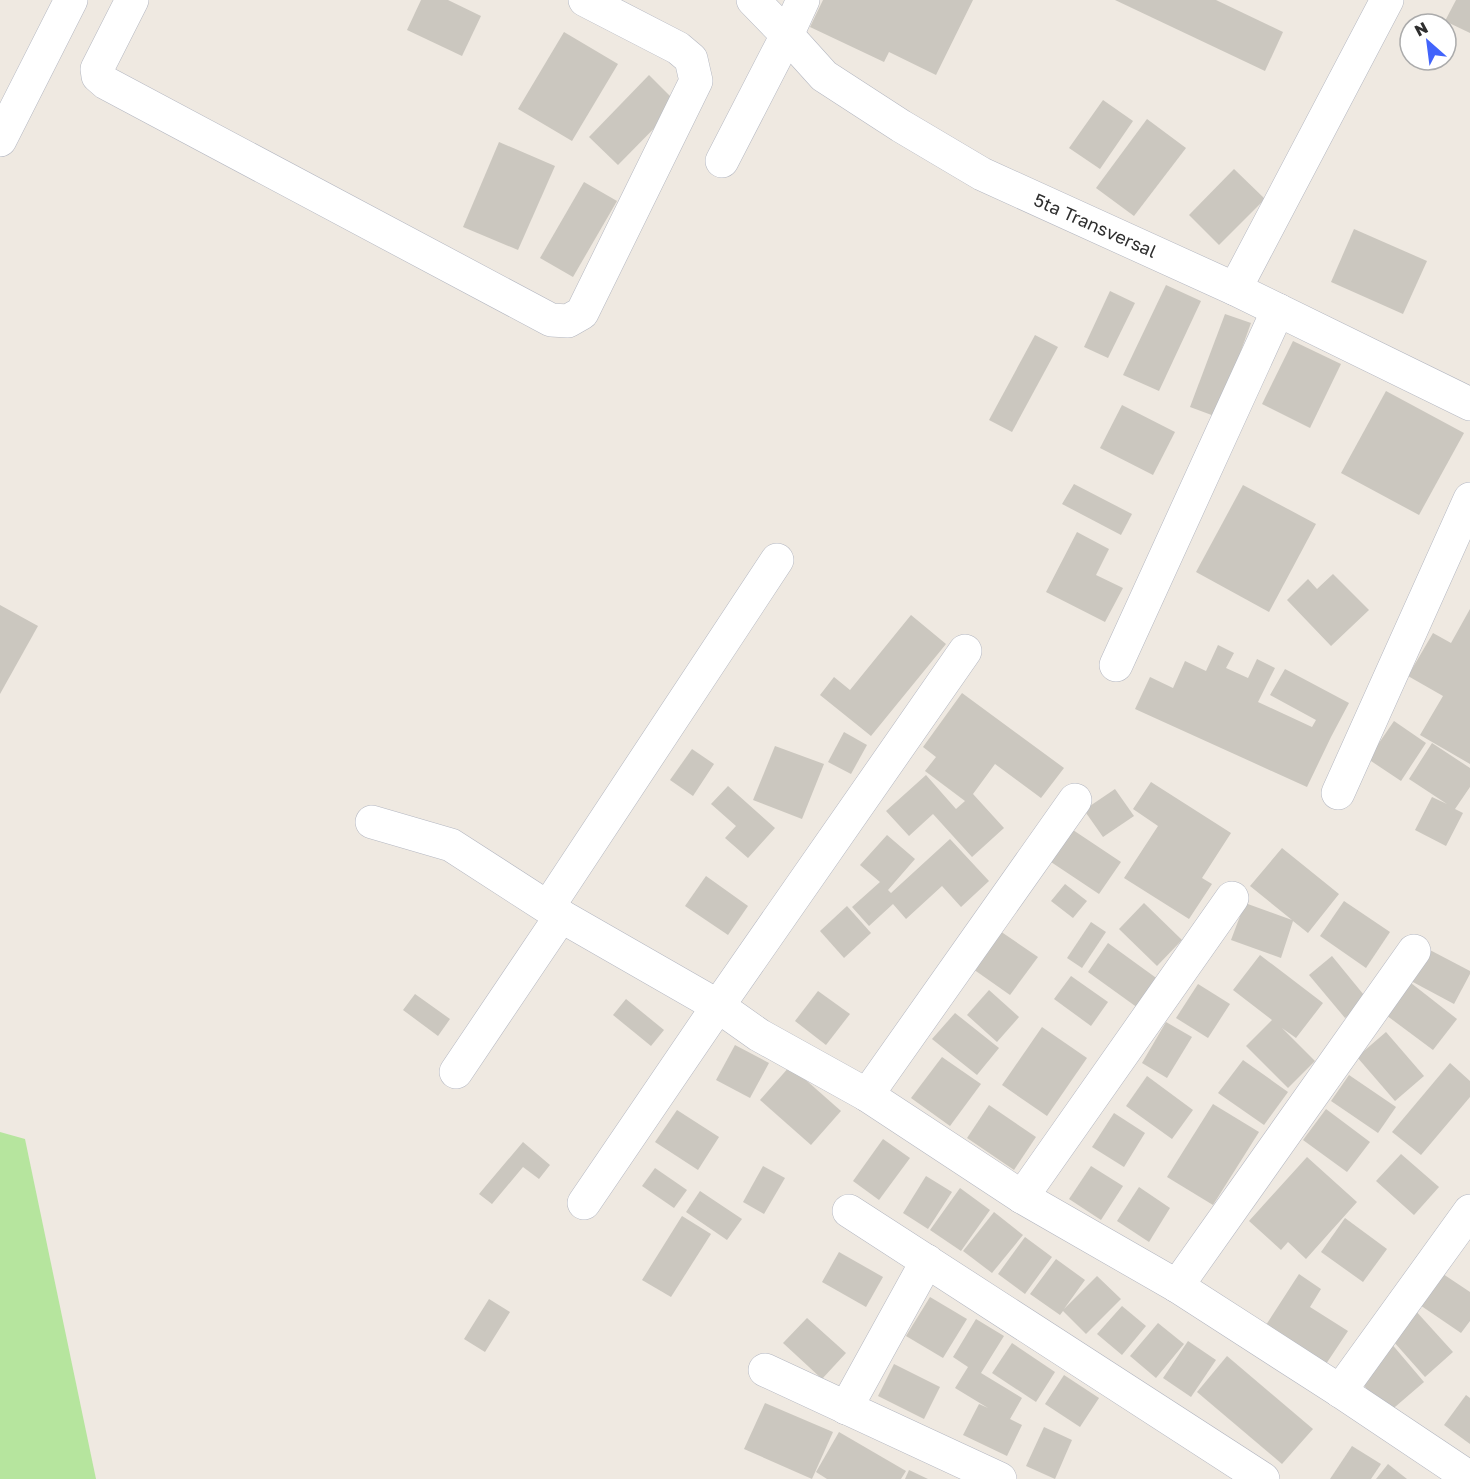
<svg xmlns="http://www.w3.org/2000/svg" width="1470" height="1479" font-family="'Golos Text',sans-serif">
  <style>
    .green { fill: #b6e59e }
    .building { fill: #cbc7bf }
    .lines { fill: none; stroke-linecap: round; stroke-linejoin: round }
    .minor-casing { stroke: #b4b7c1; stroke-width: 34 }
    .minor { stroke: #fff; stroke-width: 33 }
    .labels { text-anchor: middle; stroke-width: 4.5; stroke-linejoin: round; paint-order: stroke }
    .street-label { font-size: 18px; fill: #2e2e2e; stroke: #fff }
  </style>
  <rect width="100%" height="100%" fill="#efe9e1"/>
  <!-- green -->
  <polygon class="green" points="0,1132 25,1139 96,1479 0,1479"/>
  <!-- building -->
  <g class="building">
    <polygon points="421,0 448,0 481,16 462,56 407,30"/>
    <polygon points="823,0 973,0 936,75 889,52 884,62 810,27"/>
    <polygon points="1115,0 1216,0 1283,32 1265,71"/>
    <polygon points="1456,0 1470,0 1470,33 1445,21"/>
    <polygon points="564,32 618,64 572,141 518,109"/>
    <polygon points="649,75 678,104 618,165 589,137"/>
    <polygon points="1103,100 1133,121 1100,169 1069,148"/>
    <polygon points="1147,119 1186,148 1134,216 1096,188"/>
    <polygon points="499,142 555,166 518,250 463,227"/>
    <polygon points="1234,169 1265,199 1219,245 1189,215"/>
    <polygon points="584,182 617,201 573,277 540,258"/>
    <polygon points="1354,229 1427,261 1403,314 1331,282"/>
    <polygon points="1166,285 1201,301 1159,391 1123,375"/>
    <polygon points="1110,291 1135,303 1108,358 1084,347"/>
    <polygon points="1225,314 1251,323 1217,417 1190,407"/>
    <polygon points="1035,335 1058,347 1012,432 989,420"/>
    <polygon points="1293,341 1341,364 1310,428 1262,404"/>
    <polygon points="1386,391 1464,433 1419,515 1341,473"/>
    <polygon points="1122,405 1175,432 1153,475 1100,448"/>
    <polygon points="1074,484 1132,514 1121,535 1062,504"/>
    <polygon points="1243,485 1316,524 1269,612 1196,572"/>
    <polygon points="1077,532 1109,549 1096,575 1123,588 1105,622 1046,592"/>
    <polygon points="1333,574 1369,610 1331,646 1287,600 1308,579 1317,589"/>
    <polygon points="0,605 38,626 0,694"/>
    <polygon points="1470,609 1470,764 1420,735 1443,696 1408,676 1433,633 1451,643"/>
    <polygon points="911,615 946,644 871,736 820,695 834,677 850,690"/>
    <polygon points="1218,645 1234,653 1226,668 1248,678 1257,659 1275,668 1258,702 1312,727 1316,720 1270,695 1285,669 1349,703 1331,737 1307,787 1135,709 1150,677 1173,688 1185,661 1206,671"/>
    <polygon points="962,693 1064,768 1041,798 995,764 973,794 1004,828 972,857 933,814 909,836 886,811 926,775 956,809 965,801 925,771 936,757 923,747"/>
    <polygon points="1394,721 1426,743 1401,781 1368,759"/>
    <polygon points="844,732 867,745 851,774 828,762"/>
    <polygon points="1432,743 1470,768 1470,787 1455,809 1463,813 1446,846 1415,830 1432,797 1447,804 1409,779"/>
    <polygon points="775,746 824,764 802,819 753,800"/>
    <polygon points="692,749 714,764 693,796 670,780"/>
    <polygon points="1151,782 1231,833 1202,878 1212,884 1189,919 1124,878 1158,826 1133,809"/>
    <polygon points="728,786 775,828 748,858 725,838 736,826 711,804"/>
    <polygon points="1115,789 1134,816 1103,837 1084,810"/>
    <polygon points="1070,828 1121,862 1099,894 1048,860"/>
    <polygon points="887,835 915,859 888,890 891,893 950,839 989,881 961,907 942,886 906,919 893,904 869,926 852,907 880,882 860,865"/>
    <polygon points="1282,848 1339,894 1308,933 1293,921 1281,958 1231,940 1245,903 1292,920 1250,886"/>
    <polygon points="706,876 748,906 728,935 685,906"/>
    <polygon points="1065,884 1087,901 1073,918 1051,901"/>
    <polygon points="1344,901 1390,932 1366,968 1320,936"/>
    <polygon points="1144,903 1182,940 1157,966 1119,929"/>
    <polygon points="847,906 871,933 844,958 820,931"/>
    <polygon points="1091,922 1106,932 1082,968 1067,958"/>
    <polygon points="1000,931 1038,957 1010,995 973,969"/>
    <polygon points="1108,943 1159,980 1138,1008 1088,972"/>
    <polygon points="1428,949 1470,971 1470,974 1454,1004 1411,981"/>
    <polygon points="1260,955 1323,1003 1296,1038 1282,1028 1315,1061 1288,1088 1246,1046 1272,1020 1233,990"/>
    <polygon points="1332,956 1368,1000 1345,1018 1309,975"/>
    <polygon points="1071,976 1108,1002 1091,1026 1054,999"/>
    <polygon points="1411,983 1457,1019 1433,1050 1386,1015"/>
    <polygon points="1198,984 1230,1004 1208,1038 1176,1018"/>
    <polygon points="989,990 1019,1017 997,1042 967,1015"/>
    <polygon points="818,991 850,1014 826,1045 795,1021"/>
    <polygon points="415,994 450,1019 438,1036 403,1010"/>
    <polygon points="626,999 664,1030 651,1046 613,1015"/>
    <polygon points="955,1013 999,1048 977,1075 932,1039"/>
    <polygon points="1166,1022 1192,1037 1167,1078 1142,1063"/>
    <polygon points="1042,1027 1087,1058 1047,1116 1002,1085"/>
    <polygon points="1386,1032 1424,1076 1395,1101 1357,1057"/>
    <polygon points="735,1045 769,1063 750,1098 716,1080"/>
    <polygon points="942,1057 981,1084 950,1126 911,1098"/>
    <polygon points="1243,1060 1288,1092 1264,1125 1218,1093"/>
    <polygon points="1450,1063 1470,1081 1470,1097 1421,1155 1392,1132"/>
    <polygon points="790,1066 841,1111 811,1145 760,1100"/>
    <polygon points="1349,1075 1396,1107 1378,1133 1331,1101"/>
    <polygon points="1147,1076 1193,1110 1172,1139 1126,1106"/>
    <polygon points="1213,1104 1259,1132 1213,1205 1167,1177"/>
    <polygon points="989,1105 1036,1137 1014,1170 967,1138"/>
    <polygon points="1326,1109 1370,1142 1347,1172 1303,1140"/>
    <polygon points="677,1110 719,1137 698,1170 655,1142"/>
    <polygon points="1114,1113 1145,1133 1124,1167 1092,1147"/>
    <polygon points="883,1139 910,1158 879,1200 853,1181"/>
    <polygon points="523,1142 550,1165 539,1179 523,1167 492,1204 479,1194"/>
    <polygon points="1401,1154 1439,1187 1414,1215 1376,1181"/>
    <polygon points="1307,1157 1357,1202 1306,1259 1288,1242 1281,1250 1249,1221"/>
    <polygon points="763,1166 785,1178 764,1214 743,1202"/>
    <polygon points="1091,1166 1123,1186 1101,1220 1069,1199"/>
    <polygon points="655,1168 687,1190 674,1208 642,1186"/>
    <polygon points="926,1176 952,1192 928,1229 903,1213"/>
    <polygon points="1139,1187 1170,1208 1149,1242 1117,1221"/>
    <polygon points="960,1188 990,1210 961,1251 930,1230"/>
    <polygon points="700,1191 742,1219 727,1240 686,1212"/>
    <polygon points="994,1212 1023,1235 992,1273 963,1251"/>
    <polygon points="682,1216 711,1234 671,1297 642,1280"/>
    <polygon points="1345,1218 1387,1249 1363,1282 1321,1252"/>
    <polygon points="1025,1237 1052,1257 1025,1294 998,1274"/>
    <polygon points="839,1252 883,1277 866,1307 822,1282"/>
    <polygon points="1056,1259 1085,1280 1064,1309 1097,1276 1121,1299 1086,1334 1063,1311 1060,1315 1030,1294"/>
    <polygon points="1437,1270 1470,1292 1470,1321 1461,1333 1414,1301"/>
    <polygon points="1299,1274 1321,1289 1310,1307 1348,1331 1326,1364 1266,1325"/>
    <polygon points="930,1297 967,1319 943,1358 906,1336"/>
    <polygon points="489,1299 510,1312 485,1352 464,1339"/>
    <polygon points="1122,1306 1146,1326 1122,1355 1097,1334"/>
    <polygon points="1414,1309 1453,1352 1425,1377 1386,1333"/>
    <polygon points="807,1318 846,1353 822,1379 783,1343"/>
    <polygon points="976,1319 1004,1336 981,1373 1022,1398 1010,1419 1022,1425 1007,1456 963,1435 979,1404 988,1408 955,1388 968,1367 953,1357"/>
    <polygon points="1158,1323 1184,1344 1156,1378 1130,1356"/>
    <polygon points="1188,1341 1216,1360 1191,1397 1163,1378"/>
    <polygon points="1390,1342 1424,1382 1388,1413 1353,1373"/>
    <polygon points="1012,1343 1055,1372 1036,1402 992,1373"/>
    <polygon points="1227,1356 1313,1429 1282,1464 1197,1392"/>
    <polygon points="894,1364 940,1387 924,1419 878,1396"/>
    <polygon points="1064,1375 1099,1398 1080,1427 1045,1404"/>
    <polygon points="1466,1395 1470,1398 1470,1444 1444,1425"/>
    <polygon points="765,1403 833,1432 812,1479 744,1449"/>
    <polygon points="1044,1427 1072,1440 1055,1479 1026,1466"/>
    <polygon points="839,1432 906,1471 901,1479 827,1479 816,1472"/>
    <polygon points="1352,1446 1381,1464 1371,1479 1330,1479"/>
    <polygon points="1388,1464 1407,1479 1376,1479"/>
    <polygon points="909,1470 928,1479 905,1479"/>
  </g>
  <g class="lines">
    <defs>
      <g id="minor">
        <polyline points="132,0 97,69 98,76 106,83 551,320 568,321 582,313 696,81 691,59 678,48 585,0"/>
        <polyline points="753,0 787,35 824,76 901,126 982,174 1235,289 1470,404"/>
        <polyline points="0,140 71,0"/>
        <polyline points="722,161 787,35 803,0"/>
        <polyline points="1235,289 1387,0"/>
        <polyline points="1116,665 1278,310"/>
        <polyline points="1338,793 1470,499"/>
        <polyline points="372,822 451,845 561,916 718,1006 759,1035 867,1095 1022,1197 1177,1286 1340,1391 1470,1478"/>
        <polyline points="548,907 777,560"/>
        <polyline points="456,1072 561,916"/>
        <polyline points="867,1095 1075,800"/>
        <polyline points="1022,1197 1232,898"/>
        <polyline points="584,1203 718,1006 965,651"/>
        <polyline points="849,1211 1263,1479"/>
        <polyline points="1177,1286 1414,951"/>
        <polyline points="765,1370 1000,1479"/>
        <polyline points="1340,1391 1470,1211"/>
        <polyline points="846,1408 927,1261"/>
      </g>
    </defs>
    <!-- minor casing -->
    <use href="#minor" class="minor-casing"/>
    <!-- minor -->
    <use href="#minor" class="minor"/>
  </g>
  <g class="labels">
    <!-- street labels -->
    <g class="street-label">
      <text transform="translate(1095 226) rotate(24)" y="6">5ta Transversal</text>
    </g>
  </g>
  <!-- north arrow -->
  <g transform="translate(1428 42) rotate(332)"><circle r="28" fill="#ffffff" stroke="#ababab" stroke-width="1.5"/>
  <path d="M0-4.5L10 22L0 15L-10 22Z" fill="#4264fb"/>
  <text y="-9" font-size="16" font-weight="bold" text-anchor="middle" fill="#2e2e2e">N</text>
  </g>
</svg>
